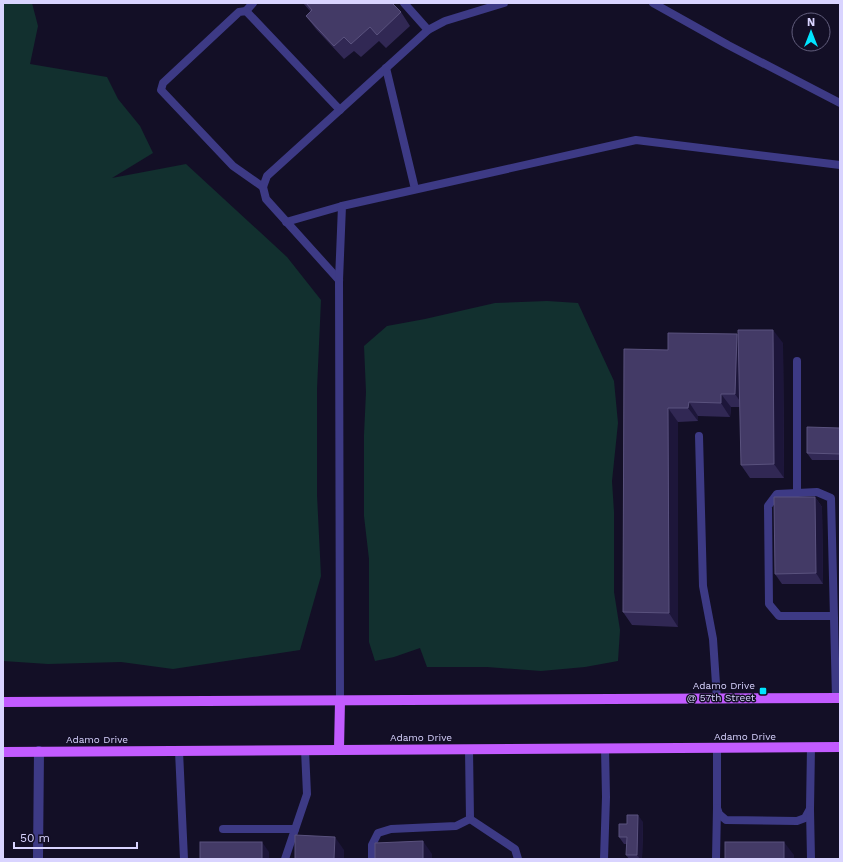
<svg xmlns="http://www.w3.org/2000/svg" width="843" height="862" font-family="'Work Sans',sans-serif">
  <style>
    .green { fill: #12302f }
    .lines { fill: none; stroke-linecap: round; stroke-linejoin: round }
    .lane { stroke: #3d3a85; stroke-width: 8 }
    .street { stroke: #3d3a85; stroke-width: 10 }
    .primary { stroke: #c25bff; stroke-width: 10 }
    .wall { fill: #312854 }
    .shaded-wall { fill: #1d163a }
    .building { fill: #433a66; stroke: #5a527e }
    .poi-dot { fill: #00e5ff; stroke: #130f26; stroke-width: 1.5 }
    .labels { text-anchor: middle; stroke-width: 3; stroke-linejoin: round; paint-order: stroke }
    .poi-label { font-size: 10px; fill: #d9d4ff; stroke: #130f26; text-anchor: end }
    .street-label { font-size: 10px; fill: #d9d4ff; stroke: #130f26 }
  </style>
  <rect width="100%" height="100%" fill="#130f26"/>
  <!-- green -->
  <g class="green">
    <polygon points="3,3 32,3 38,26 30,64 107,77 118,99 140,126 153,153 112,178 186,164 287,257 321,300 317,389 317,495 321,576 300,650 173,669 121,662 48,664 3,661"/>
    <polygon points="547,301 578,303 614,381 618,423 612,481 614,512 614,592 620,630 618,661 585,667 541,671 487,667 427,667 420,648 394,657 375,661 369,642 369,559 364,516 364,435 366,392 364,346 387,326 425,319 495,303"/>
  </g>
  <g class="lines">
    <!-- lane -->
    <g class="lane">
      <polyline points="404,3 428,30"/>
      <polyline points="653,3 728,45 840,103"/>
      <polyline points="246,11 253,3"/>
      <polyline points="386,68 415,189"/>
      <polyline points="263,187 233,166 161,90 163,83 239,12 246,11 340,110"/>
      <polyline points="286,222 342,206"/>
      <polyline points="339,280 266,199 263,187 267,176 428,30 445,21 504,3"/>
      <polyline points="699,436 703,586 713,639 717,699"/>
      <polyline points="797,493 797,361"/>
      <polyline points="834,616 779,616 769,604 768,506 777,494 817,492 831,498 836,698"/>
      <polyline points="340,701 339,280 342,206 636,140 840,165"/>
      <polyline points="717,748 717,808 719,814 726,820 797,821 805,818 810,809 811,747"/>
      <polyline points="469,749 470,819"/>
      <polyline points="179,751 184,859"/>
      <polyline points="810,810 811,859"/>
      <polyline points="470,819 515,849 518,859"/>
      <polyline points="223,829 295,829"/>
      <polyline points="285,859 307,794 305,750"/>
      <polyline points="372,859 372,845 378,833 391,829 456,826 470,819"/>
      <polyline points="604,859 606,797 605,748"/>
      <polyline points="716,859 717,808"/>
    </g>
    <!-- street -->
    <polyline class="street" points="38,859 39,751"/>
    <!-- primary -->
    <g class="primary">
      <polyline points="3,702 840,698"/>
      <polyline points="339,749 340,701"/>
      <polyline points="3,752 840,747"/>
    </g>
  </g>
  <!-- wall -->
  <g class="wall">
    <polygon points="303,3 392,3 401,12 410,26 386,48 379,41 361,57 354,51 344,59 316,29 306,16 311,12"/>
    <polygon points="737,334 738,335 783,343 784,478 750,478 741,465 740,407 731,407 730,417 698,416 698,421 678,422 678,627 632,625 623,612 668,350"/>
    <polygon points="840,428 840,460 812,460 807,453"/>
    <polygon points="815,497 822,507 823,584 782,584 775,574"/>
    <polygon points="643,822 642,859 629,859 626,855 627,844 624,844 619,837 627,824"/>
  </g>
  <!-- shaded-wall -->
  <g class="shaded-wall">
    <polygon points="773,330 783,343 784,478 774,464"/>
    <polygon points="737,334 746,348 745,408 735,394"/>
    <polygon points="721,394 731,407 730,417 721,403"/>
    <polygon points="689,402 698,416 698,421 688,408"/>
    <polygon points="668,408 678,422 678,627 669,613"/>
    <polygon points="815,497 822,507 823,584 816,573"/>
    <polygon points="638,815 643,822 642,859 640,859 637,855"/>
    <polygon points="335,837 344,850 344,859 334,859"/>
    <polygon points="423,841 432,854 432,859 423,859"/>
    <polygon points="262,842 269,852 269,859 262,859"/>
    <polygon points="784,842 794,855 794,859 784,859"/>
  </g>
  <!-- building -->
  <g class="building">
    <polygon points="306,3 392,3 401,12 377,35 370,27 351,44 344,37 334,46 306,16 312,10"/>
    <polygon points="738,330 773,330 774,464 741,465"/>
    <polygon points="668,333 737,334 735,394 721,394 721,403 689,402 688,408 668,408 669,613 623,612 624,349 668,350"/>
    <polygon points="807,427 840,428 840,454 807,453"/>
    <polygon points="774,497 815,497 816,573 775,574"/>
    <polygon points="627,815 638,815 637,855 626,855 627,837 619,837 619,824 627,824"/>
    <polygon points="295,835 335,837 334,859 295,859"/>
    <polygon points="423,841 423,859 375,859 375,843"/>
    <rect x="200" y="842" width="62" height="17"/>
    <rect x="725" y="842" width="59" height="17"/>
  </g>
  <!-- markers -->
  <rect class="poi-dot" x="759" y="687" width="8" height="8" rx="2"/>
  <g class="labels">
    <!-- poi labels -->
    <g class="poi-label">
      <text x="755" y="689">Adamo Drive<tspan x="755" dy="12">@ 57th Street</tspan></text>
    </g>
    <!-- street labels -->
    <g class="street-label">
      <text x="745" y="740">Adamo Drive</text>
      <text x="421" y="741">Adamo Drive</text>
      <text x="97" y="743">Adamo Drive</text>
    </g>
  </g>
  <!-- border -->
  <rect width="843" height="862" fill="none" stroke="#d9d4ff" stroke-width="8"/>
  <!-- north arrow -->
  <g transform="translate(811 32)"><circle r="19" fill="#130f26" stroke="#625e7d"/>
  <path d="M0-3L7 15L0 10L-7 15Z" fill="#00e5ff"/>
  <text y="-6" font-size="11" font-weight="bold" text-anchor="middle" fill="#d9d4ff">N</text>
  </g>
  <!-- scale -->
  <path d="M14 842v6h123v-6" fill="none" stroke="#d9d4ff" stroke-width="2"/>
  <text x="20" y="842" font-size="12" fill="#d9d4ff" stroke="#130f26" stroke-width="3" paint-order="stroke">50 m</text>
</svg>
